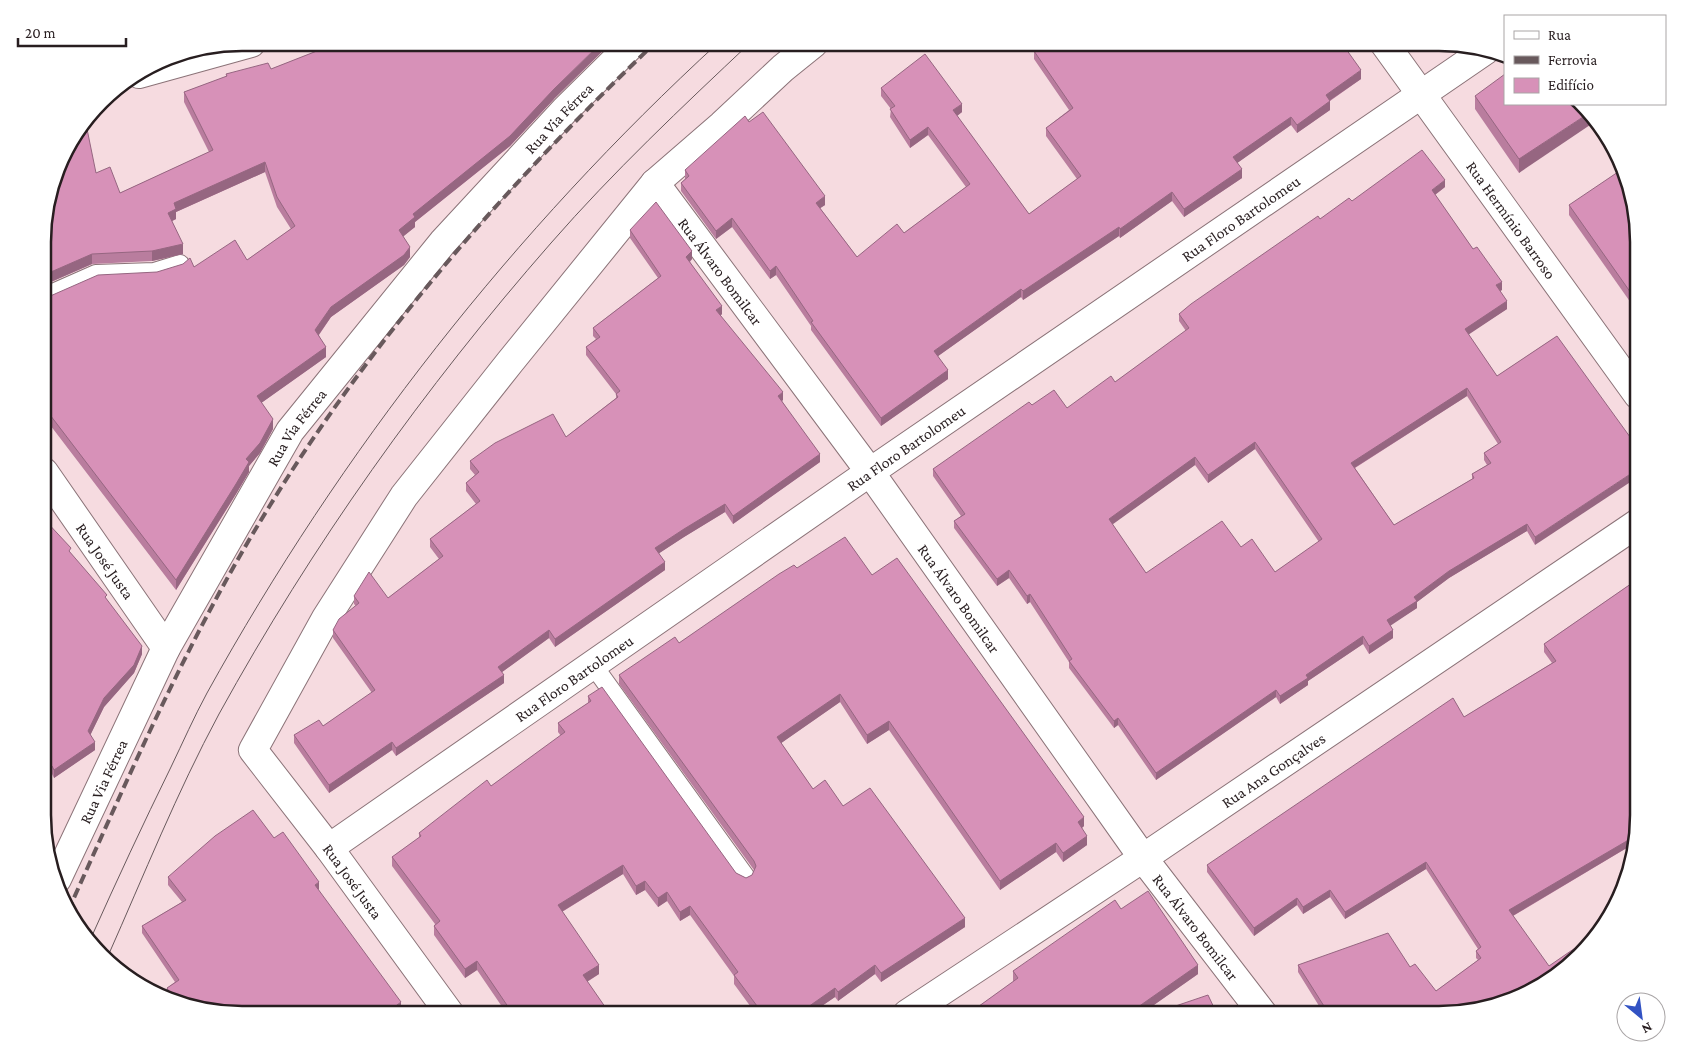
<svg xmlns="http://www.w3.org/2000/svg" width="1681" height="1057" font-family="'Crimson Pro',serif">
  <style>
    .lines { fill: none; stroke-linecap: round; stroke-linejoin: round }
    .lane-casing { stroke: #8b7378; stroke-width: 20 }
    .street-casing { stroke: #8b7378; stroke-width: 30 }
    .lane { stroke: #fff; stroke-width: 18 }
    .street { stroke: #fff; stroke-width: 28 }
    .tram { stroke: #68595c; stroke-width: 1 }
    .rail { stroke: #68595c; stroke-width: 4; stroke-dasharray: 10 5; stroke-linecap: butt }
    .wall { fill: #b97d9e; fill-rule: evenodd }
    .shaded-wall { fill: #966681 }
    .building { fill: #d791b8; stroke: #966681; fill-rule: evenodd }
    .labels { text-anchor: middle; stroke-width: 5; stroke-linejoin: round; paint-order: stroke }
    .street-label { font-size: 16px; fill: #281e20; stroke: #fff }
    .rim { fill: none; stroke: #281e20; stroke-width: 2.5 }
  </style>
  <rect width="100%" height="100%" fill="#f6dbe0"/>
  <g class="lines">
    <defs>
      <g id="lane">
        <polyline points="44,297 96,274 154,272 180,264"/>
        <polyline points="593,665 745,876"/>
      </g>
      <g id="street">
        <path id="s1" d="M1384,43L1638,395"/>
        <polyline points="139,74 251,43"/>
        <path id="s2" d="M655,183L870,472L1143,858L1263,1014"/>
        <path id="s3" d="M44,472L166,648"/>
        <path id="s4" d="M329,848L870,472L1486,50"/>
        <path id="s5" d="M57,879L166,648L290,431L443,242L565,110L633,43"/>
        <polyline points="450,1014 329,848 253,750 326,618 404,496 510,362 655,183 722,125 783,68 814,43"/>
        <path id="s6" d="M907,1014L1143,858L1638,523"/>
      </g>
    </defs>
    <!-- lane casing -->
    <use href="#lane" class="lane-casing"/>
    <!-- street casing -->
    <use href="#street" class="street-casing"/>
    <!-- lane -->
    <use href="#lane" class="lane"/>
    <!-- street -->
    <use href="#street" class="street"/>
    <!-- tram -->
    <g class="tram">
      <path d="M91,938C117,880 143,824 171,767C183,742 194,717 207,693C341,451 514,230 718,43"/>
      <path d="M108,956C144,875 177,792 219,714C312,545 424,388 551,243C613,172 682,107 750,43"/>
    </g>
    <!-- rail -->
    <path class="rail" d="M68,911C130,774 189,636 269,507C373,337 511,180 655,43"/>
  </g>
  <!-- wall -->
  <g class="wall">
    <polygon points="1425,42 1440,43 1430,49"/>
    <polygon points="326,43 554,99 510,146 415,222 415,227 403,236 410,257 404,265 331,317 319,335 326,357 261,403 273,429 260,453 249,466 249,472 236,494 176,590 44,417 44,296 48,297 157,272 194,267 247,260 291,229 277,207 265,172 176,212 176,219 172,221 183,254 152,261 92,264 44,285 44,216 96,173 120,193 209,152 184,102 184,92 226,77 226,74 271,69 326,48"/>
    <polygon points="1034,51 1069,51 1361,79 1330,101 1330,110 1297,133 1291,125 1237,163 1242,178 1184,217 1172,201 1120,238 1119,236 1023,300 1021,297 938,356 948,379 881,426 811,330 811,326 776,275 770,279 732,227 716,239 681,191 681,183 685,179 685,170 749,122 825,205 820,208 857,257 904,233 966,187 928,135 910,148 890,117 891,109 881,96 881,88 962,112 957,116 1029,214 1077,179 1046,136 1046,128 1069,110 1034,59"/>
    <polygon points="1475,96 1576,104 1519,173 1475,109"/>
    <path d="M1445,187L1435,195L1502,290L1500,291L1507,309L1468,334L1497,376L1557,336L1535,545L1527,531L1449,578L1417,602V608L1390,625L1393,638L1369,654L1363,644L1308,681V685L1280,704L1276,697L1156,780L1118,725L1114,728L1069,668V662L1030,602L1027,604L1009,578L997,586L954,528V521L961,516L933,476V469L1032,405L1067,408L1115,382L1186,331L1179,321V314L1320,219L1352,201ZM1467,396L1498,444L1484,453V460L1487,465L1472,474V479L1394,525L1355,468ZM1255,449L1319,542L1275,572L1241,547L1146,573L1112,524L1195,465L1208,483Z"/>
    <polygon points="1569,205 1638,229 1638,313 1569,215"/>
    <polygon points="630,230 692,259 690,262 722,314 720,316 783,400 782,401 820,462 733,524 725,512 684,537 659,553 665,570 555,647 549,638 502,672 504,683 396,756 392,750 329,793 294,743 294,735 323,726 372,693 333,638 333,630 356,606 354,604 354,596 388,598 439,559 430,547 430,539 476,504 466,491 466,483 475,475 470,469 470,461 566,437 616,398 616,394 586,355 586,347 596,339 593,336 593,328 658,278 630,238"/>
    <polygon points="44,519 107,600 142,654 134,673 104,707 90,735 95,750 54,778 52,774 44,780"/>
    <polygon points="797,568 872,575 1084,826 1082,828 1087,845 1063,862 1056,852 1000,890 889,730 867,744 840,702 781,743 813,789 843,806 965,927 881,982 875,974 838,1001 835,997 810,1014 756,1014 734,984 734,976 690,915 680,921 667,901 658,907 645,890 636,895 623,874 562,912 599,974 587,982 610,1014 507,1014 477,970 465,978 434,935 434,926 435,924 392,866 392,857 419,838 419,833 491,786 561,736 558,732 558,723 588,703 588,696 736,873 746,878 752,875 754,870 619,684 619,675 679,643"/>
    <polygon points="1638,579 1638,828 1635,843 1513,916 1539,988 1452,1014 1324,1014 1298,972 1298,965 1410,967 1436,991 1478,960 1476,958 1476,951 1478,949 1426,869 1345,919 1330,897 1303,914 1297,905 1254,936 1207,872 1207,865 1464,717 1552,663 1544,652 1544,644"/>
    <polygon points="274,838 319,889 318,890 401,1009 396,1013 178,1004 169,1000 167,995 167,988 175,982 142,933 142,926 182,902 168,885 168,877"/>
    <polygon points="1121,909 1198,974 1141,1014 968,1014 1013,982 1013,971"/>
  </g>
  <!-- shaded-wall -->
  <g class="shaded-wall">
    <polygon points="602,42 612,42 554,99 510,146 415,222 415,227 399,240 399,230 413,214 554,89"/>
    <polygon points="1430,42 1439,42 1440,43 1430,49"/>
    <polygon points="1361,70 1361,79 1326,103 1326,95"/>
    <polygon points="1330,101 1330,110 1297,133 1297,125"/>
    <polygon points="962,104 962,112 953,119 953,110"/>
    <polygon points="1586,115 1593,123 1519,173 1519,159"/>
    <polygon points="1291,117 1291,125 1233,166 1233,157"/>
    <polygon points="928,127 928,135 910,148 910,140"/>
    <polygon points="265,162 265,172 176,212 176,219 168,223 168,213 174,203"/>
    <polygon points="1242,169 1242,178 1184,217 1184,209"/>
    <polygon points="1445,180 1445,187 1432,197 1432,190"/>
    <polygon points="1172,192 1172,201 1120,238 1120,229"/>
    <polygon points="825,196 825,205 816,211 816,203"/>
    <polygon points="732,218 732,227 716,239 716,231"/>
    <polygon points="1119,227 1119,236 1023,300 1023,291"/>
    <polygon points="183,244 183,254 152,261 152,251"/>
    <polygon points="410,247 410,257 404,265 331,317 315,340 315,330 331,307"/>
    <polygon points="692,251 692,259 686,265 686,257"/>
    <polygon points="92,254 92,264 44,285 44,275"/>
    <polygon points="776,266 776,275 770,279 770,271"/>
    <polygon points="1502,282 1502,290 1496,293 1496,285"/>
    <polygon points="1021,289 1021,297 934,359 934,351"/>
    <polygon points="1507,301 1507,309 1465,337 1465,329"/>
    <polygon points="722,306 722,314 716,319 716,310"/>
    <polygon points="326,347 326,357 257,406 257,396"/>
    <polygon points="948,370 948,379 881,426 881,418"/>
    <polygon points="1467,388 1467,396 1351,470 1351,463"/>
    <polygon points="783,392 783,400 778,404 778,396"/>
    <polygon points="273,419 273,429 260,453 249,466 249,472 236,494 176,590 176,580 246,459"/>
    <polygon points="1255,442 1255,449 1208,483 1208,475"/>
    <polygon points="820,454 820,462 733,524 733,516"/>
    <polygon points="1195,457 1195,465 1109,527 1109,519"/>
    <polygon points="1638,469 1638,477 1535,545 1535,537"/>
    <polygon points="725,504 725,512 684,537 655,556 655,548 684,529"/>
    <polygon points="1527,524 1527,531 1449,578 1417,602 1417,608 1387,628 1387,620 1414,597 1449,571"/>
    <polygon points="665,562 665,570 555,647 555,639"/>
    <polygon points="1009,570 1009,578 997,586 997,579"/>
    <polygon points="1030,594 1030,602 1027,604 1027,596"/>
    <polygon points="549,630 549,638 498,675 498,667"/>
    <polygon points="1393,630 1393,638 1369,654 1369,646"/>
    <polygon points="1363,636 1363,644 1308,681 1308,685 1280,704 1280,696 1306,675"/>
    <polygon points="142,646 142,654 134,673 104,707 88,740 88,731 104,698"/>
    <polygon points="504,675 504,683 396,756 396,748"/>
    <polygon points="1276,690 1276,697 1156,780 1156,773"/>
    <polygon points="840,694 840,702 777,746 777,737"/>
    <polygon points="1118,718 1118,725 1114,728 1114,721"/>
    <polygon points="889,721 889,730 867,744 867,735"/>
    <polygon points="95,742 95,750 54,778 54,770"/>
    <polygon points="392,742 392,750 329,793 329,785"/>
    <polygon points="52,766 52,774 44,780 44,772"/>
    <polygon points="1084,817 1084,826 1078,831 1078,822"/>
    <polygon points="1637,835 1635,843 1509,918 1509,910"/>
    <polygon points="1087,836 1087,845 1063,862 1063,853"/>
    <polygon points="1056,843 1056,852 1000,890 1000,881"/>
    <polygon points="1426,862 1426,869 1345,919 1345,912"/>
    <polygon points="623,865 623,874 558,914 558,905"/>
    <polygon points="645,881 645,890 636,895 636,886"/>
    <polygon points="319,882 319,889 315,892 315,885"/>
    <polygon points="1330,890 1330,897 1303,914 1303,907"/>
    <polygon points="667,892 667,901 658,907 658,898"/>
    <polygon points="1297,898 1297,905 1254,936 1254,928"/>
    <polygon points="690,906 690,915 680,921 680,912"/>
    <polygon points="965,918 965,927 881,982 881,973"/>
    <polygon points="477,961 477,970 465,978 465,969"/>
    <polygon points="599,965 599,974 583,984 583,975"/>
    <polygon points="875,965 875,974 838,1001 838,992"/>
    <polygon points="1198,965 1198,974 1141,1014 1128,1014"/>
    <polygon points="835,988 835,997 810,1014 798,1014"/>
    <polygon points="401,1002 401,1009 394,1014 393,1008"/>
  </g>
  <!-- building -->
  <g class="building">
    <polygon points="328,42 602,42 554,89 510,136 413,214 415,217 399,230 410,247 404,255 331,307 315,330 326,347 257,396 273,419 260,443 246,459 249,462 236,484 176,580 44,407 44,296 48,297 98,275 157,272 183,264 190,258 194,267 235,240 247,260 295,226 277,197 265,162 174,203 176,209 168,213 183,244 152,251 92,254 44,275 44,216 63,154 86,124 96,173 110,167 120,193 213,150 184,92 227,76 226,74 268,63 271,69 327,47 326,43"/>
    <polygon points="1042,42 1063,42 1069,51 1081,42 1341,42 1361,70 1326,95 1330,101 1297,125 1291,117 1233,157 1242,169 1184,209 1172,192 1120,229 1119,227 1023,291 1021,289 934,351 948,370 881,418 811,322 813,321 776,266 770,271 732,218 716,231 681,183 689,176 685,170 745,116 749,122 763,112 825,196 816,203 857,257 897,224 904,233 970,184 928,127 910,140 890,109 895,106 881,88 925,54 962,104 953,110 1029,214 1081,176 1046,128 1073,108 1034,51"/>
    <polygon points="1505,74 1505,104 1576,104 1586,115 1519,159 1475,96"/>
    <path d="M1422,150L1445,180L1432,190L1473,249L1477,247L1502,282L1496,285L1507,301L1465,329L1497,376L1557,336L1638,448V469L1535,537L1527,524L1449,571L1414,597L1417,601L1387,620L1393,630L1369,646L1363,636L1306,675L1308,678L1280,696L1276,690L1156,773L1118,718L1114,721L1069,661L1072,659L1030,594L1027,596L1009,570L997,579L954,521L965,514L933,469L1029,402L1032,405L1054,390L1067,408L1111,376L1115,382L1189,328L1179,314L1191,304L1318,216L1320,219L1349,198L1352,201ZM1467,388L1501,442L1484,453L1491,463L1472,474L1474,478L1394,525L1351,463ZM1255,442L1322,539L1275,572L1252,539L1241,547L1222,521L1146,573L1109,519L1195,457L1208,475Z"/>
    <polygon points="1618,172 1623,179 1638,229 1638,303 1569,205"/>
    <polygon points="656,202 692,251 686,257 722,306 716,310 783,392 778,396 820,454 733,516 725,504 684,529 655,548 665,562 555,639 549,630 498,667 504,675 396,748 392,742 329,785 294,735 319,720 323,726 375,690 333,630 339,619 359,603 354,596 369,572 388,598 443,556 430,539 480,501 466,483 479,472 470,461 495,443 553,414 566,437 618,397 616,394 620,391 586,347 600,337 593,328 661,276 630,230"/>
    <polygon points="44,519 71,548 69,551 107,595 105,597 142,646 134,665 104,698 88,731 95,742 54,770 52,766 44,772"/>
    <polygon points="845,537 872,575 897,558 1084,817 1078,822 1087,836 1063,853 1056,843 1000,881 889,721 867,735 840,694 777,737 813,789 825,780 843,806 870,788 965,918 881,973 875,965 838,992 835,988 798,1014 763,1014 734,975 738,972 690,906 680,912 667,892 658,898 645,881 636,886 623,865 558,905 599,965 583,975 610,1014 513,1014 477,961 465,969 434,926 440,921 392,857 421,836 419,833 487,780 491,786 565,732 558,723 591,701 588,696 602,687 736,873 746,878 752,875 756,866 754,861 619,675 675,637 679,643 779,574 794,565 797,568"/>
    <polygon points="1638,579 1638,828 1637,835 1509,910 1549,966 1594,935 1594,936 1539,988 1452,1014 1329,1014 1298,965 1388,933 1410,967 1415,964 1436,991 1481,958 1476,951 1481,947 1426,862 1345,912 1330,890 1303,907 1297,898 1254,928 1207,865 1453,698 1464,717 1556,661 1544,644"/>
    <polygon points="253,810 274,838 283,832 319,882 315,885 401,1002 393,1008 397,1014 242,1014 178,1004 175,1003 167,988 179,980 142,926 186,900 168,877 215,836"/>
    <polygon points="1148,891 1198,965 1128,1014 968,1014 1018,978 1013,971 1115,900 1121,909"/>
    <polygon points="1208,995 1217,1014 1152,1014"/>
  </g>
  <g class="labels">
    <!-- street labels -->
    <g class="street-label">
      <text dy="6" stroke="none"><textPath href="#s5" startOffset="918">Rua Via Férrea</textPath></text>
      <text dy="6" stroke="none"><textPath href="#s4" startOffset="1108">Rua Floro Bartolomeu</textPath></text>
      <text dy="6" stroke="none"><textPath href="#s1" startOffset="218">Rua Hermínio Barroso</textPath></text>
      <text dy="6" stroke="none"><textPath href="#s2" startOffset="110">Rua Álvaro Bomilcar</textPath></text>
      <text dy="6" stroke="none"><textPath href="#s5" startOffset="512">Rua Via Férrea</textPath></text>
      <text dy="6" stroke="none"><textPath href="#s4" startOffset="702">Rua Floro Bartolomeu</textPath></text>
      <text dy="6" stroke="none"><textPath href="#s3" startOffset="108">Rua José Justa</textPath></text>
      <text dy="6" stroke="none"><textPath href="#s2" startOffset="515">Rua Álvaro Bomilcar</textPath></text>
      <text dy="6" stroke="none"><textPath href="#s4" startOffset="298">Rua Floro Bartolomeu</textPath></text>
      <text dy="6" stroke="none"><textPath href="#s6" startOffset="440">Rua Ana Gonçalves</textPath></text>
      <text dy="6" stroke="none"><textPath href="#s5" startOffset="108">Rua Via Férrea</textPath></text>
      <text transform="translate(353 881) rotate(54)" y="6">Rua José Justa</text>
      <text dy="6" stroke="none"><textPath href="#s2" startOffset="920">Rua Álvaro Bomilcar</textPath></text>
    </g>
  </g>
  <!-- crop -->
  <path d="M0 0H1681V1057H0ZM242 51H1439A191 191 0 0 1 1630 242V815A191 191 0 0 1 1439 1006H242A191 191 0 0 1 51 815V242A191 191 0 0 1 242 51Z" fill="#fff" fill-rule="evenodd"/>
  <path class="rim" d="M242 51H1439A191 191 0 0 1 1630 242V815A191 191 0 0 1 1439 1006H242A191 191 0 0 1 51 815V242A191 191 0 0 1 242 51Z"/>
  <!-- legend -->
  <rect x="1504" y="15" width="162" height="90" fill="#ffffff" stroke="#a9a5a6"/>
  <rect x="1514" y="31" width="25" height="8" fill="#ffffff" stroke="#a9a5a6"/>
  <text x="1548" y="40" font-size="15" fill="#281e20">Rua</text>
  <rect x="1514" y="56" width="25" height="8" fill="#68595c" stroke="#a9a5a6"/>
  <text x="1548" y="65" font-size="15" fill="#281e20">Ferrovia</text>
  <rect x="1514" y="78" width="25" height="15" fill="#d791b8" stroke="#a9a5a6"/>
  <text x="1548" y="90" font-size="15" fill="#281e20">Edifício</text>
  <!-- north arrow -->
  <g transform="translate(1641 1017) rotate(151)"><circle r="24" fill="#ffffff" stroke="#a9a5a6"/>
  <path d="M0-4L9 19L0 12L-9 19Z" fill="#3252c3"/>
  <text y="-8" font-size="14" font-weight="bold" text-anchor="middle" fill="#281e20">N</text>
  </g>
  <!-- scale -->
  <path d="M18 38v8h108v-8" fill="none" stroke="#281e20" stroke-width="2.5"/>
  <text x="25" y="38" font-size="15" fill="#281e20" stroke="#ffffff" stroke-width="4" paint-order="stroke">20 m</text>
</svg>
